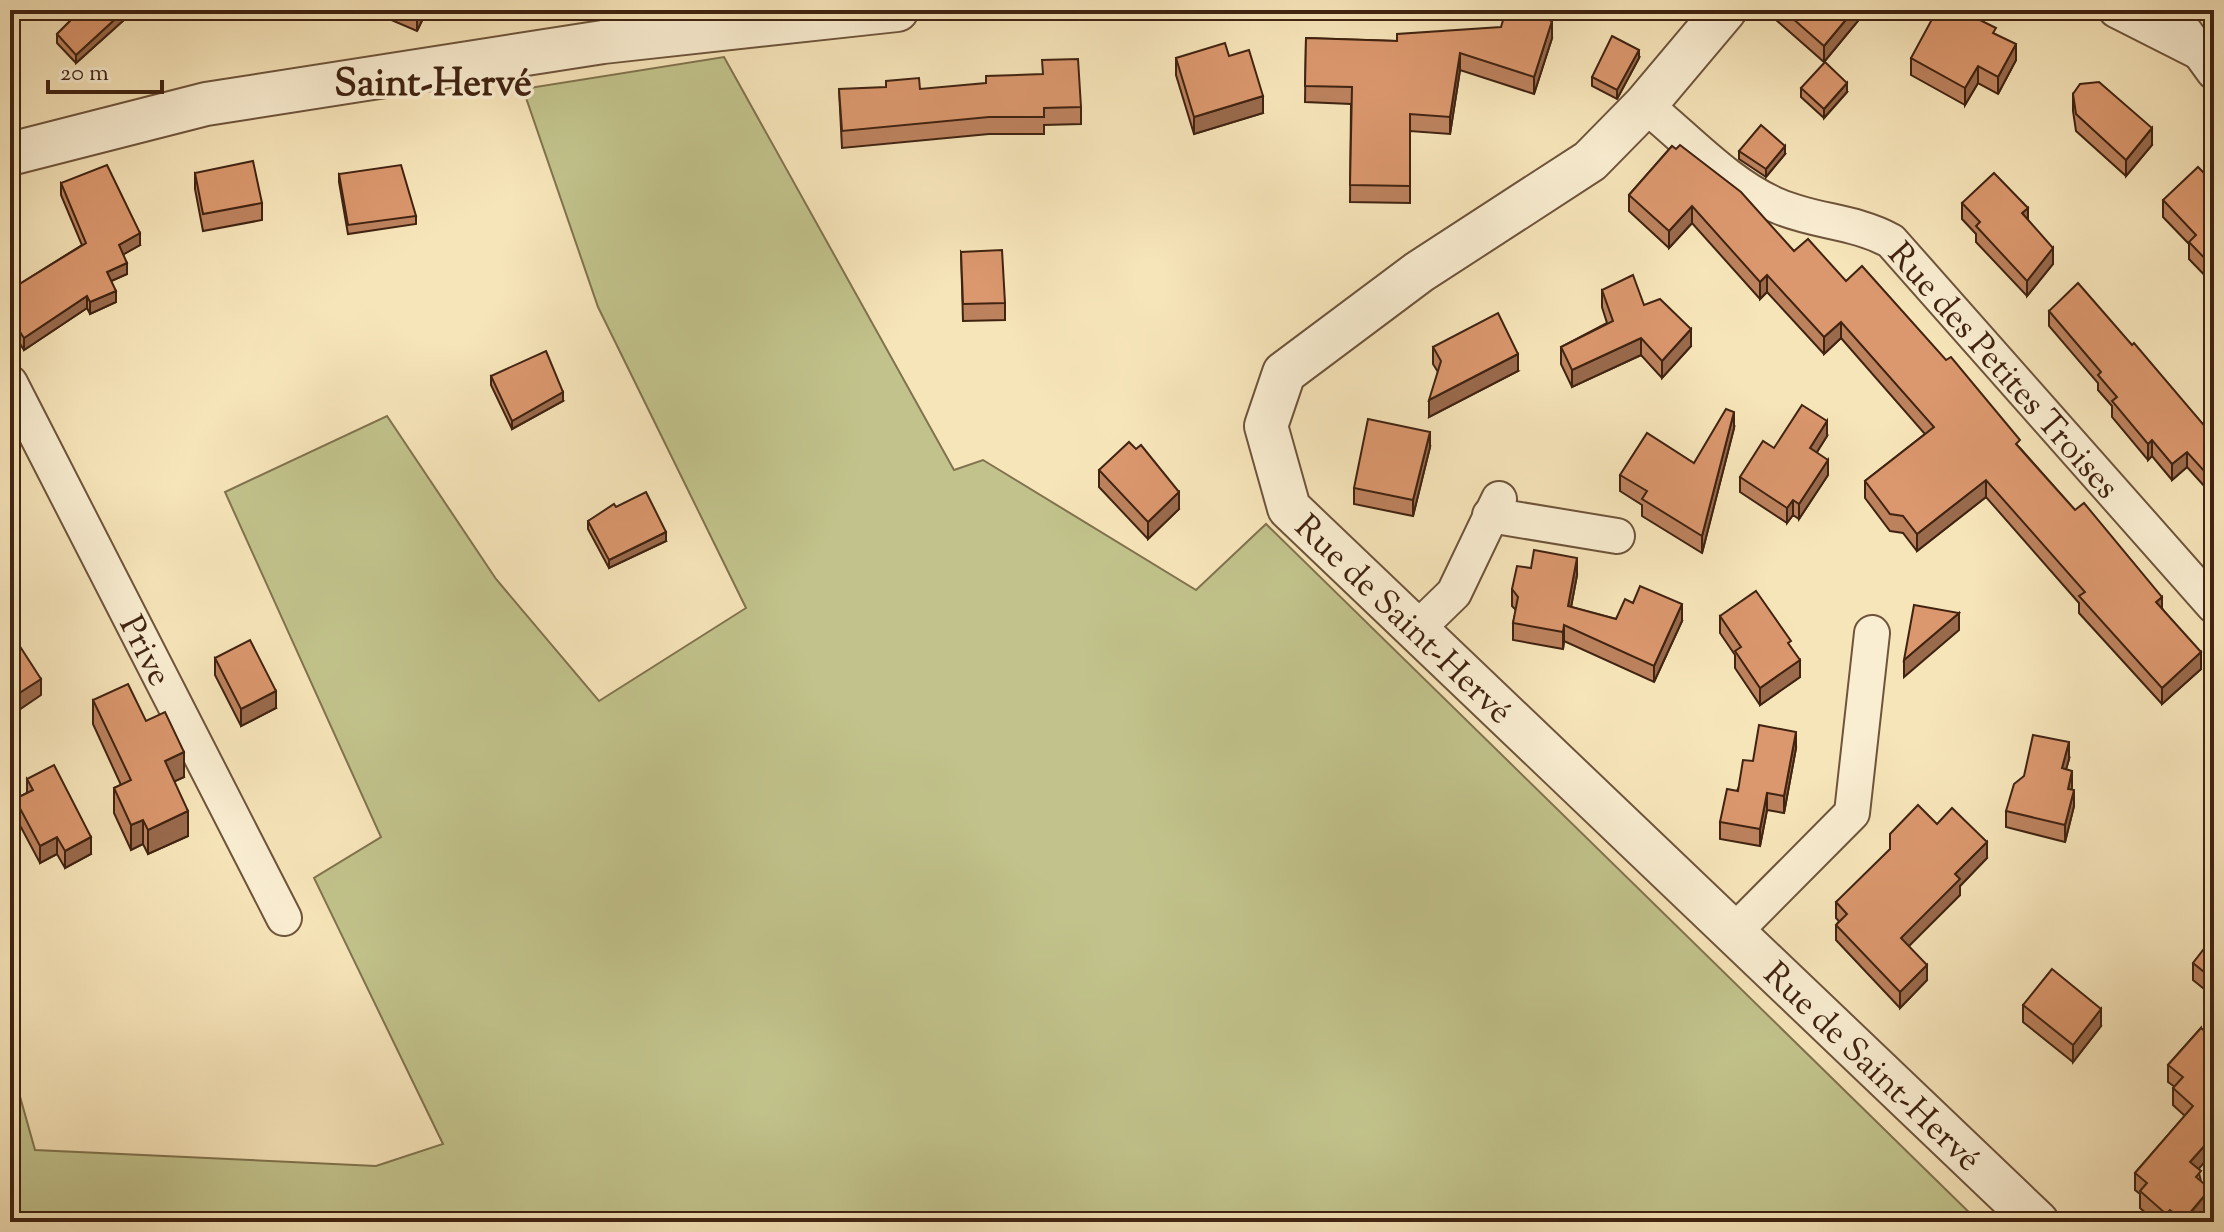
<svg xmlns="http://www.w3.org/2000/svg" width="2224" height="1232" font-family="'Sorts Mill Goudy',serif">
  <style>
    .green { fill: #c2c38c; stroke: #81734e; stroke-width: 2 }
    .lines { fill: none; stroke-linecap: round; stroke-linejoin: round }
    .minor-casing { stroke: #6e543b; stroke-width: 38 }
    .tertiary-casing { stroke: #6e543b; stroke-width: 46 }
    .minor { stroke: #faeed2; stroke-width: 34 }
    .tertiary { stroke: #faeed2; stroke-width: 42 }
    .wall { fill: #bc825e; stroke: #402311; stroke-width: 2 }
    .shaded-wall { fill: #996a4c; stroke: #402311; stroke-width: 2 }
    .building { fill: #db976d; stroke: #402311; stroke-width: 2 }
    .labels { text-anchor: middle; stroke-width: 7; stroke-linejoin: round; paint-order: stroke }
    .street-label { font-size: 34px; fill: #402311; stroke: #faeed2 }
    .quarter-label { font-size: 38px; font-weight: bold; fill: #402311; stroke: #faeed2 }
  </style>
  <rect width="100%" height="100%" fill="#f7e5ba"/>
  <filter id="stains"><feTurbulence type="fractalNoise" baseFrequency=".0025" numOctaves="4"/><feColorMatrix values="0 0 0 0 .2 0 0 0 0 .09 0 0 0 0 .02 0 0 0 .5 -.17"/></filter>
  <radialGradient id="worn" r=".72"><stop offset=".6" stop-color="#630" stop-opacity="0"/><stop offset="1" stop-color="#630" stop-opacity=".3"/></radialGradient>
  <!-- green -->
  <polygon class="green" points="724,57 954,470 983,460 1196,590 1266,524 1979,1222 10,1222 10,1061 35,1150 376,1166 443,1144 314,878 381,837 225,492 387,416 496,579 599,701 746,608 598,307 523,89"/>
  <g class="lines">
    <defs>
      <g id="minor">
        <polyline points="2116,10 2195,50"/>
        <polyline points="2169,10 2214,72"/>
        <path id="s1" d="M1645,105C1686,138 1729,186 1778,206C1815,222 1855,221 1891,241L2214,606"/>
        <path id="s2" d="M10,383L284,918"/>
        <polyline points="1490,515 1617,536"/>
        <polyline points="1416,630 1454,593 1499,499"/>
        <polyline points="1732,934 1852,813 1872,633"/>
      </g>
      <g id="tertiary">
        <path id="s3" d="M1725,10L1645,105L1590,161L1419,272L1284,373L1266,426L1289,508L2037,1222"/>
        <polyline points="10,154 206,104 603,42 897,10"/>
      </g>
    </defs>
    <!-- minor casing -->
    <use href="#minor" class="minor-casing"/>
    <!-- tertiary casing -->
    <use href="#tertiary" class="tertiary-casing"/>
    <!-- minor -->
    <use href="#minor" class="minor"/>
    <!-- tertiary -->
    <use href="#tertiary" class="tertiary"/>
  </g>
  <!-- wall -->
  <g class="wall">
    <polygon points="69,10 135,10 76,63 57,43 57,34 70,21"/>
    <polygon points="368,10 427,10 417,31"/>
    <polygon points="1775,10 1867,10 1824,62 1775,19"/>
    <polygon points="1996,35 2016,60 1998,94 1978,83 1965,105 1911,75 1911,58"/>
    <polygon points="1306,38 1397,41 1552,38 1534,94 1460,70 1450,134 1410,131 1410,203 1350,202 1351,104 1305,102"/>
    <polygon points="1229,56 1263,113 1194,134 1176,75 1176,58"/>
    <polygon points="1639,58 1617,99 1592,86 1592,77"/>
    <polygon points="1801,88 1847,92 1824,118 1801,97"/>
    <polygon points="839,89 920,89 1081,107 1081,124 1044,125 1044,134 989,134 842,148"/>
    <polygon points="2073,94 2152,145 2126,176 2076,131 2073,111"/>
    <polygon points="1672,146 1794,251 1846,281 2020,448 2162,608 2201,669 2162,704 2079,613 2079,603 1986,497 1917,551 1903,533 1890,531 1865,498 1865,481 1925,434 1841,338 1824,354 1767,292 1760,299 1692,223 1669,248 1629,211 1629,195"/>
    <polygon points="1739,151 1785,154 1766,177 1739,159"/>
    <polygon points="195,173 262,203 262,220 203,231 195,189"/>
    <polygon points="339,174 416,216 416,224 348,234 339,182"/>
    <polygon points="61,183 140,245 123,254 127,274 111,281 116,302 90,314 87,308 24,350 10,328 10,290 82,245 61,195"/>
    <polygon points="2214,183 2214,285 2189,259 2189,244 2163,217 2163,200"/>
    <polygon points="1962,203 2028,220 2053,264 2027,296 1976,242 1976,234 1962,219"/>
    <polygon points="961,252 1005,303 1005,320 963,321"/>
    <polygon points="1602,290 1644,305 1691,346 1662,378 1641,355 1572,387 1561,364 1561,347 1607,323 1602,307"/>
    <polygon points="2049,311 2132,345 2214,437 2214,497 2187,467 2172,480 2152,456 2148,460 2112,417 2112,406 2098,390 2098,383 2049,326"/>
    <polygon points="1433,347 1518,371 1429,417 1438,372 1433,364"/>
    <polygon points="491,376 563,401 512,429 491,385"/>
    <polygon points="1734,428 1702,553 1642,516 1642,505 1620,491 1620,475 1694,463"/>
    <polygon points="1827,436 1817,452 1828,475 1799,519 1793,515 1787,523 1740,492 1740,477 1774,448"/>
    <polygon points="1430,447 1413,516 1354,504 1354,488"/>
    <polygon points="1136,449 1179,509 1148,539 1099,487 1099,470"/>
    <polygon points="616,507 666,541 609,568 588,529 588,521"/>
    <polygon points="1577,575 1571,607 1616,619 1682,621 1654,682 1564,641 1563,649 1513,640 1513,623 1516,610 1512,606 1512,589"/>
    <polygon points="1720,616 1791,649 1800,677 1760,705 1735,668 1735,655 1720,633"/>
    <polygon points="215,658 276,708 241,726 215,675"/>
    <polygon points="93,700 146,721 184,777 174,781 188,836 148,854 143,844 131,850 114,813 114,788 121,785 93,724"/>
    <polygon points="1796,748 1784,813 1767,810 1760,846 1720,839 1720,822 1753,761"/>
    <polygon points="2069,759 2066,769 2074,806 2065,842 2006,827 2006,811"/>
    <polygon points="27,779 91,854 65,868 57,854 40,863 15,816 15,799 27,793"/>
    <polygon points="1937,824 1987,858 1960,886 1960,895 1908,946 1927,980 1900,1008 1836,940 1836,925 1839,921 1836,918 1836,902"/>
    <polygon points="2214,938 2214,997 2193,980 2193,963"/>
    <polygon points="2023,1005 2101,1026 2073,1062 2023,1022"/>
    <polygon points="2201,1028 2198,1169 2201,1181 2210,1206 2197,1222 2156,1222 2140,1208 2140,1194 2135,1190 2135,1173 2185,1116 2173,1105 2173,1088 2175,1087 2168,1082 2168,1065"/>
  </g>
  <!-- shaded-wall -->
  <g class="shaded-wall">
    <polygon points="125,10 135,10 76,63 76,55"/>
    <polygon points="419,10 427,10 417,31 417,14"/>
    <polygon points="1854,10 1867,10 1824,62 1824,46"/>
    <polygon points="1552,21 1552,38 1534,94 1534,77"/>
    <polygon points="2016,44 2016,60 1998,94 1998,77"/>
    <polygon points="1639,50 1639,58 1617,99 1617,90"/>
    <polygon points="1460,53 1460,70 1450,134 1450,117"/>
    <polygon points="1978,66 1978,83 1965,105 1965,88"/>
    <polygon points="1847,83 1847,92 1824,118 1824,109"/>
    <polygon points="1263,96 1263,113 1194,134 1194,117"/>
    <polygon points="2152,128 2152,145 2126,176 2126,160"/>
    <polygon points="1785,146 1785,154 1766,177 1766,169"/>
    <polygon points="1692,206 1692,223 1669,248 1669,231"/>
    <polygon points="2028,208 2028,224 2022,213"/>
    <polygon points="140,233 140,245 119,257 119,245"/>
    <polygon points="2053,248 2053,264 2027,296 2027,281"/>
    <polygon points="127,263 127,274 107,283 107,272"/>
    <polygon points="1767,275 1767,292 1760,299 1760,282"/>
    <polygon points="116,291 116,302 90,314 90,302"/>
    <polygon points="87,296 87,308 24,350 24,338"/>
    <polygon points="1841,322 1841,338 1824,354 1824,337"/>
    <polygon points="1691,329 1691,346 1662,378 1662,361"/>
    <polygon points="1641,338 1641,355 1572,387 1572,370"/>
    <polygon points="1518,354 1518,371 1429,417 1429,400"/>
    <polygon points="563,392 563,401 512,429 512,421"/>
    <polygon points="1734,412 1734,428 1702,553 1702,536"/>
    <polygon points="1827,421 1827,436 1810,463 1810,448"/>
    <polygon points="1430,432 1430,447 1413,516 1413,500"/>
    <polygon points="2152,440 2152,456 2148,460 2148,444"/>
    <polygon points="2187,452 2187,467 2172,480 2172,464"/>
    <polygon points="1828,460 1828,475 1799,519 1799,504"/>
    <polygon points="1986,480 1986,497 1917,551 1917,534"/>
    <polygon points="1179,492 1179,509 1148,539 1148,522"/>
    <polygon points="1793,500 1793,515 1787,523 1787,508"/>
    <polygon points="666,532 666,541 609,568 609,560"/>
    <polygon points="1577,558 1577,575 1568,623 1568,606"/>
    <polygon points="2162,597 2162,614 2156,602"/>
    <polygon points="1682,604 1682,621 1654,682 1654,666"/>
    <polygon points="1959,613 1959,630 1904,677 1904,660"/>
    <polygon points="1564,625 1564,641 1563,649 1563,632"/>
    <polygon points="2201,652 2201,669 2162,704 2162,688"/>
    <polygon points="1800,660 1800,677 1760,705 1760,688"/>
    <polygon points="41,679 41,695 10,716 10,699"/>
    <polygon points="276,691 276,708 241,726 241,709"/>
    <polygon points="1796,732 1796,748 1784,813 1784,796"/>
    <polygon points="2069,742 2069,759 2062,784 2062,768"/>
    <polygon points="184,752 184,777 165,786 165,761"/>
    <polygon points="2072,771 2072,788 2068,805 2068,789"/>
    <polygon points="2074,790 2074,806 2065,842 2065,825"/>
    <polygon points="1767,793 1767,810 1760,846 1760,829"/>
    <polygon points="188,811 188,836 148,854 148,830"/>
    <polygon points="143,820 143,844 131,850 131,825"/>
    <polygon points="57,837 57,854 40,863 40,846"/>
    <polygon points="91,837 91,854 65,868 65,851"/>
    <polygon points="1987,842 1987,858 1960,886 1960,895 1901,954 1901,938 1955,874"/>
    <polygon points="1927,965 1927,980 1900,1008 1900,992"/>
    <polygon points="2101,1009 2101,1026 2073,1062 2073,1045"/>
    <polygon points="2214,1135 2214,1151 2190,1179 2190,1162"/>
    <polygon points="2210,1189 2210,1206 2197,1222 2183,1222"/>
    <polygon points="2170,1210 2170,1222 2166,1222 2166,1214"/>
  </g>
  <!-- building -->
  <g class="building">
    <polygon points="70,10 125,10 76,55 57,34 70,21"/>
    <polygon points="407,10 419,10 417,14"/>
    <polygon points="1506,10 1518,10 1552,21 1534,77 1460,53 1450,117 1410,114 1410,186 1350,185 1352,87 1305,86 1306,38 1397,41 1397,34 1501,27"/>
    <polygon points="1783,10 1854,10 1824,46"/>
    <polygon points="1937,10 1960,10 1996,28 1993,33 2016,44 1998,77 1978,66 1965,88 1911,58"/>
    <polygon points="1612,36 1639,50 1617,90 1592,77"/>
    <polygon points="1225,43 1229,56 1249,50 1263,96 1194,117 1176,58"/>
    <polygon points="1078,59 1081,107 1044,108 1044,117 989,117 842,131 839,89 886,87 886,81 919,78 920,89 986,83 986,76 1043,74 1042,60"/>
    <polygon points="1825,62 1847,83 1824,109 1801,88"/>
    <polygon points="2099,82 2152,128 2126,160 2076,114 2073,94 2080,84"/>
    <polygon points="1761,125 1785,146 1766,169 1739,151"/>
    <polygon points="1680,145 1741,192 1794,251 1808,239 1846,281 1862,266 1946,360 1951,357 2020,440 2016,444 2075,510 2084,503 2162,597 2156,602 2201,652 2162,688 2079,596 2085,592 1986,480 1917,534 1903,516 1890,514 1865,481 1934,427 1841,322 1824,337 1767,275 1760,282 1692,206 1669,231 1629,195 1672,146 1676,149"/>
    <polygon points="253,161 262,203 203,214 195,173"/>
    <polygon points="107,165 140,233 119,245 127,263 107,272 116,291 90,302 87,296 24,338 10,317 10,290 86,243 61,183"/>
    <polygon points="401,165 416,216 348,225 339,174"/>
    <polygon points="2198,167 2214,183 2214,268 2189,242 2196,235 2163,200"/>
    <polygon points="1994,173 2028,208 2022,213 2053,248 2027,281 1976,226 1980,222 1962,203"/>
    <polygon points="1002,250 1005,303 963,304 961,252"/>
    <polygon points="1633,275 1644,305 1660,299 1691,329 1662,361 1641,338 1572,370 1561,347 1613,321 1602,290"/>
    <polygon points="2078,283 2132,345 2134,343 2214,437 2214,482 2187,452 2172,464 2152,440 2148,444 2112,401 2117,397 2098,375 2101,372 2049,311"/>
    <polygon points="1498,313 1518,354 1429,400 1441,361 1433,347"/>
    <polygon points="546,351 563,392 512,421 491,376"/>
    <polygon points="1802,405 1827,421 1810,448 1828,460 1799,504 1793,500 1787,508 1740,477 1763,441 1774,448"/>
    <polygon points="1726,409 1734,412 1702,536 1642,499 1647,491 1620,475 1647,433 1694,463"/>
    <polygon points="1368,419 1430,432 1413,500 1354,488"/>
    <polygon points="1129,442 1136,449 1141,445 1179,492 1148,522 1099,470"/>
    <polygon points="646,492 666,532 609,560 588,521 614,504 616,507"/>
    <polygon points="1534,550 1577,558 1568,606 1616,619 1625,599 1633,603 1640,586 1682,604 1654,666 1564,625 1563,632 1513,623 1518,597 1512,589 1517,566 1531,568"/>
    <polygon points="1756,591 1791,641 1788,643 1800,660 1760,688 1735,651 1741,647 1720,616"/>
    <polygon points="1914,605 1959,613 1904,660"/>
    <polygon points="10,631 41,679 10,699"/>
    <polygon points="250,640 276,691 241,709 215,658"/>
    <polygon points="128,684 146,721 165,712 184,752 165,761 188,811 148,830 143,820 131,825 114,788 131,780 93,700"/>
    <polygon points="1759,725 1796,732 1784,796 1767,793 1760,829 1720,822 1727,789 1738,791 1743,760 1753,761"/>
    <polygon points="2033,735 2069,742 2062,768 2072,771 2068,789 2074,790 2065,825 2006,811 2014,784 2024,776"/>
    <polygon points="54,765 91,837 65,851 57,837 40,846 15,799 33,790 27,779"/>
    <polygon points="1918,805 1937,824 1952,808 1987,842 1955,874 1960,879 1901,938 1927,965 1900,992 1836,925 1847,914 1836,902 1890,849 1890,834"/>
    <polygon points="2213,937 2214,938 2214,980 2193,963"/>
    <polygon points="2052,969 2101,1009 2073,1045 2023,1005"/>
    <polygon points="2201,1028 2214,1039 2214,1135 2190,1162 2201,1171 2196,1177 2210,1189 2183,1221 2170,1210 2166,1214 2140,1191 2147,1183 2135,1173 2193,1106 2173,1088 2183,1077 2168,1065"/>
  </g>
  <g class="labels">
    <!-- street labels -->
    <g class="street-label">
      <text dy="12" stroke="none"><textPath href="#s1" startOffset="458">Rue des Petites Troises</textPath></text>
      <text dy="12" stroke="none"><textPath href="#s3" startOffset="876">Rue de Saint-Hervé</textPath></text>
      <text dy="12" stroke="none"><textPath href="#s2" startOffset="300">Prive</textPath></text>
      <text dy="12" stroke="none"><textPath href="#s3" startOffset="1524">Rue de Saint-Hervé</textPath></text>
    </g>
    <!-- quarter labels -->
    <g class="quarter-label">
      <text x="433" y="95">Saint-Hervé</text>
    </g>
  </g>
  <!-- margin -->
  <rect width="2224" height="1232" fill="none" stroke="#f7e5ba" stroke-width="40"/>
  <rect x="12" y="12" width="2200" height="1208" fill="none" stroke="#402311" stroke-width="4"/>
  <rect x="20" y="20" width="2184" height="1192" fill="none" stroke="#402311" stroke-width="2"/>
  <!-- scale -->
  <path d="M48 80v12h114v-12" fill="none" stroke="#402311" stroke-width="4"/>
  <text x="60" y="80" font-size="24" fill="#402311" stroke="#faeed2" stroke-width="6" paint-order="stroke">20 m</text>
  <rect width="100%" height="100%" filter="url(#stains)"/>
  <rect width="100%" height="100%" fill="url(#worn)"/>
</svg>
